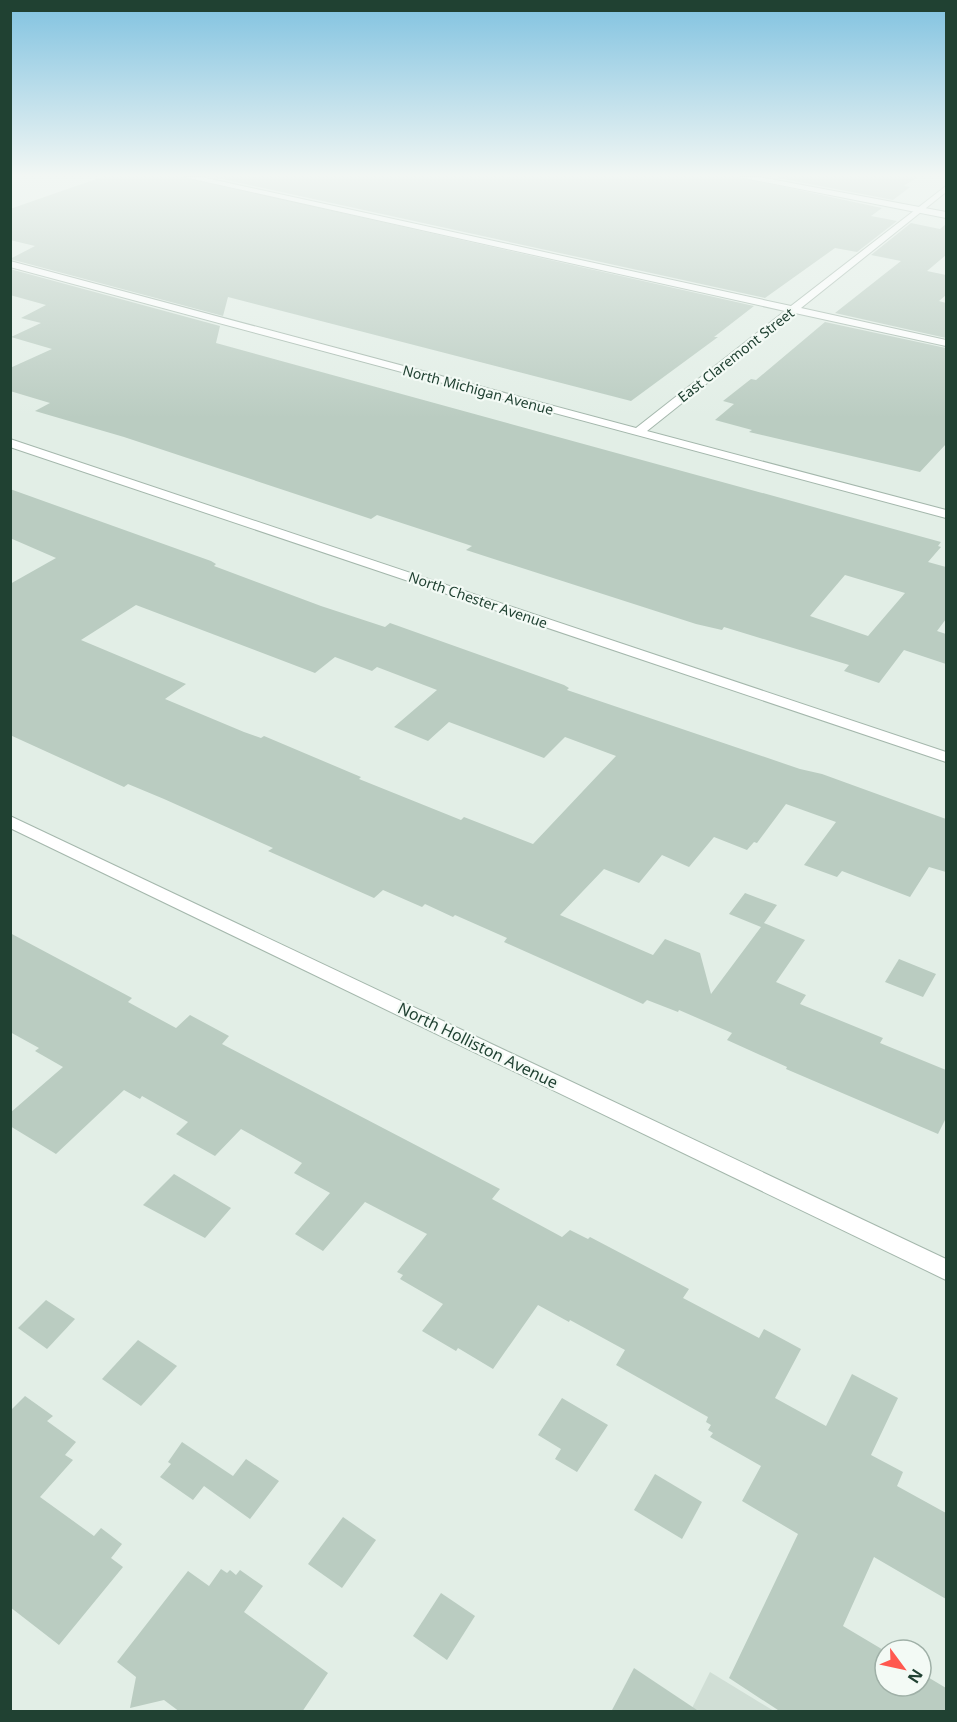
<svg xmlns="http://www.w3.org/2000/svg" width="957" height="1722" font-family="'Noto Sans',sans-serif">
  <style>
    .built { fill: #d0ded5 }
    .building { fill: #baccc1; fill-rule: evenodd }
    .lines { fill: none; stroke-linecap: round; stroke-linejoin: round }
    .minor-casing { stroke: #a4b7ac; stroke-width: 2 }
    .tertiary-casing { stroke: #a4b7ac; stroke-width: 2 }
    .minor { fill: #fff; fill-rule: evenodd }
    .tertiary { fill: #fff; fill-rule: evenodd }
    .labels { text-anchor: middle; stroke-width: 4.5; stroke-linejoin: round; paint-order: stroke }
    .far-street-label { font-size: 14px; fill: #204132; stroke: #f3faf5 }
    .street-label { font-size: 16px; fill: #204132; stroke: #f3faf5 }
  </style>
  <rect width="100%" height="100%" fill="#e2eee6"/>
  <!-- built -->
  <polygon class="built" points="710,1672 774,1711 690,1712"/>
  <!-- building -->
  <g class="building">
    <polygon points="102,177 182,177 754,306 714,337 718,337 631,401 228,297 223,316 10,259 35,246 10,240 10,209"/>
    <polygon points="213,177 737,177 882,208 871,216 897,221 857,252 835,248 765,298"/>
    <polygon points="773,177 917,177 904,186 910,187 893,200"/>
    <polygon points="911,223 940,229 946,224 946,255 927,271 946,275 946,295 939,301 946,303 946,338 835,313 901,261 871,255"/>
    <path d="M10,269L220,326L216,343L941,542L938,546L941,547L928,562L946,567V619L937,631L946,634V664L904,650L879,683L844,671L849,665L724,627L722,630L696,624L466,550L472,546L377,515L371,519L124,437L35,411L50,403L10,391V368L52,349L11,337L41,323L21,318L46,305L10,295ZM845,575L905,593L868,636L810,616Z"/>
    <polygon points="825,322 946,348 946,444 920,472 749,432 752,430 715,420 734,404 723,401 751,379 756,380"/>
    <path d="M10,489L211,561L216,564L214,566L321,606L385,627L390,623L564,685L569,688L567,690L800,769L822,774L946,819V872L929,867L910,897L842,871L837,877L804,865L836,822L786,804L757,843L754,842L747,850L714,837L689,867L662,855L639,883L604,869L560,915L653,955L665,939L700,953L711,994L761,927L729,914L745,893L777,905L764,923L805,940L776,982L806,995L800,1004L883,1038L880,1043L946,1070V1118L938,1134L786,1069L787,1067L727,1040L732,1033L679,1010L678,1012L647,1000L643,1004L504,942L507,938L455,915L453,917L425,904L422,907L383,890L374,898L268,851L273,848L164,799L128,784L124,787L10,735V584L56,558L10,538ZM136,605L315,673L335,657L372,671L377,667L437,690L394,727L428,741L449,722L544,758L565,737L616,756L533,844L464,817L461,820L359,779L361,777L264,736L261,738L244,732L165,699L186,684L81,640Z"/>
    <polygon points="10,933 132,998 128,1002 176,1028 190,1015 229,1036 222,1044 500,1189 492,1199 562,1237 570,1230 588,1239 590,1237 689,1289 683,1298 759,1338 764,1329 801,1349 775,1398 826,1426 852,1374 898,1398 871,1455 903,1472 897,1486 946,1513 946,1599 874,1557 843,1626 885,1651 885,1686 921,1686 921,1673 946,1688 946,1712 781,1712 729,1678 798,1534 742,1501 761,1466 710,1437 713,1433 708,1430 711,1425 706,1422 708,1417 616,1365 625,1350 570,1320 569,1322 538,1305 493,1369 458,1348 456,1351 422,1331 443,1304 400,1279 403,1275 397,1272 427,1234 365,1202 323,1251 295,1234 330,1193 294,1173 302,1163 241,1129 215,1156 176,1134 188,1122 142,1096 140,1099 124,1090 56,1154 10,1126 10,1113 63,1067 35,1051 39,1048 10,1032"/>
    <polygon points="899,959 936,974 923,997 885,982"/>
    <polygon points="174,1174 231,1208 205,1238 143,1205"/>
    <polygon points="46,1300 75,1319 47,1349 18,1328"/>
    <polygon points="138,1340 177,1366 141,1406 102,1379"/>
    <polygon points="25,1396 53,1416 47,1421 76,1442 65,1455 73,1460 40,1497 94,1536 101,1528 122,1544 111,1558 123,1567 59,1645 10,1607 10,1411"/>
    <polygon points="562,1398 608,1425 577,1472 555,1459 561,1449 538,1435"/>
    <polygon points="182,1442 233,1476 246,1459 279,1481 250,1519 204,1486 193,1500 160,1477 171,1464 168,1462"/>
    <polygon points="655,1474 702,1502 682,1539 634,1510"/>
    <polygon points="343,1517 376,1540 342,1588 308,1564"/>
    <polygon points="221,1569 227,1573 230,1570 236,1575 240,1570 263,1586 244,1612 328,1673 302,1712 180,1712 164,1700 130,1708 136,1677 117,1662 188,1571 209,1586"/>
    <polygon points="441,1593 475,1616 447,1660 413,1636"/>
    <polygon points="634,1668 700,1712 611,1712"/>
  </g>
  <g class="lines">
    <defs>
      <g id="minor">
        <polygon points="184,177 201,177 791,306 946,186 946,192 801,308 946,340 946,346 795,313 647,431 946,510 946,518 10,267 10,261 636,428 785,311"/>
        <polygon points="10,439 946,752 946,762 10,447"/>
        <polygon points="10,816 946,1259 946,1280 10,828"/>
      </g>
      <polygon id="tertiary" points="739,177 759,177 946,212 946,218"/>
    </defs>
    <!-- minor casing -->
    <use href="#minor" class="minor-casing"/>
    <!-- tertiary casing -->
    <use href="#tertiary" class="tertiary-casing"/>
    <!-- minor -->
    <use href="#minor" class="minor"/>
    <!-- tertiary -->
    <use href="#tertiary" class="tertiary"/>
  </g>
  <!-- sky -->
  <linearGradient id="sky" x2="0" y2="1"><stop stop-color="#80c2e0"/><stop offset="0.42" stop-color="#f2f7f4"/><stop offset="1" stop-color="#f2f7f4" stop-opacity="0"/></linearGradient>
  <rect width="957" height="418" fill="url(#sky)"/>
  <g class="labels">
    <!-- far-street labels -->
    <g class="far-street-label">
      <text transform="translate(736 355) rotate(-38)" y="5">East Claremont Street</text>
      <text transform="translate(478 390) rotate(15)" y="5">North Michigan Avenue</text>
      <text transform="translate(478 600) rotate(19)" y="5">North Chester Avenue</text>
    </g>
    <!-- street labels -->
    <g class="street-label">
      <text transform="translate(478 1045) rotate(26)" y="6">North Holliston Avenue</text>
    </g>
  </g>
  <!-- border -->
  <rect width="957" height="1722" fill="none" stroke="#204132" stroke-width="24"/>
  <!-- north arrow -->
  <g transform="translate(903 1668) rotate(123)"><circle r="28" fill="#f3faf5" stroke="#9fb0a7" stroke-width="1.5"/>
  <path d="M0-4.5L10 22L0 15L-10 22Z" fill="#ff584f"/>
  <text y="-9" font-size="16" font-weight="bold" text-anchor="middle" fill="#204132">N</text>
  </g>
</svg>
